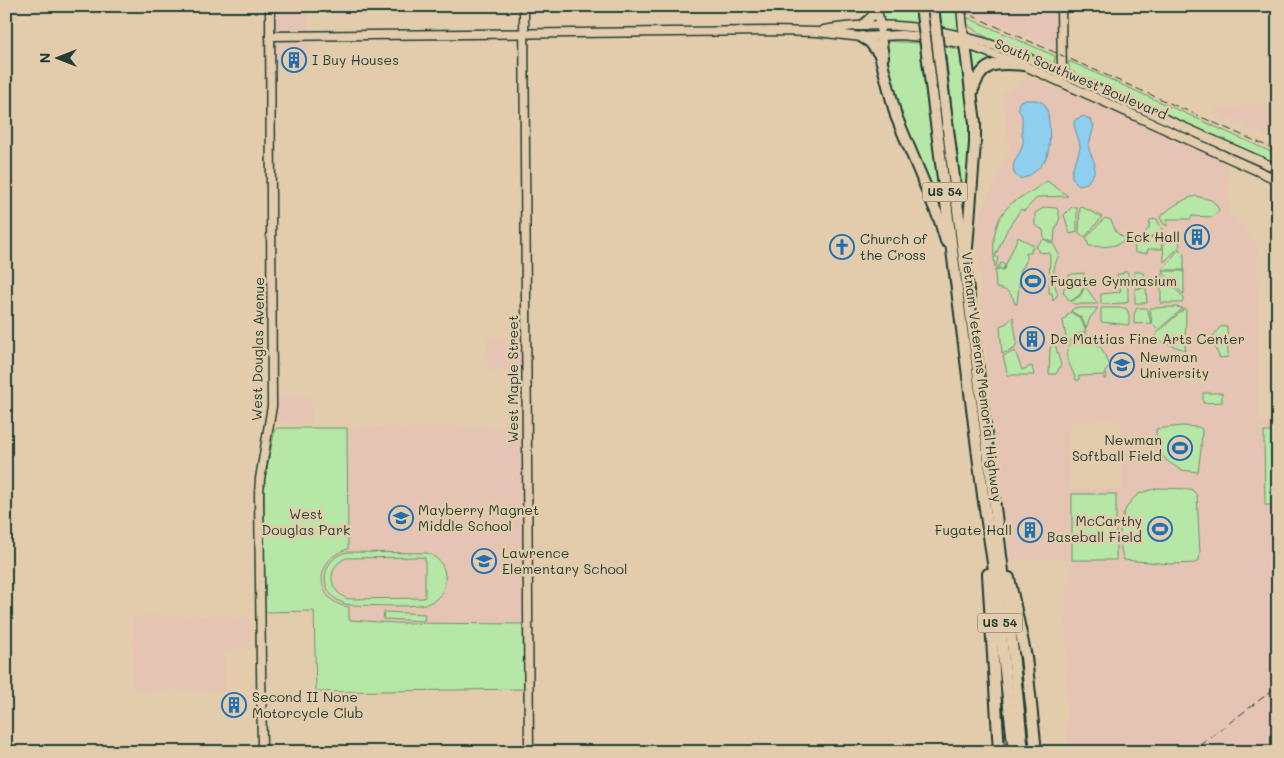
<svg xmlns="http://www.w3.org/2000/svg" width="1284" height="758" font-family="Mali,sans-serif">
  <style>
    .built { fill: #e5c4b3; fill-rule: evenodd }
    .green { fill: #b7e7a6; stroke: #6b926d; fill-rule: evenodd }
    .water { fill: #8eceef; stroke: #6294a4 }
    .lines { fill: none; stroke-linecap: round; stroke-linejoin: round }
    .secondary-casing { stroke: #1f3d34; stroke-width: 11 }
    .highway-casing { stroke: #1f3d34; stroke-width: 14 }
    .secondary { stroke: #e3ccac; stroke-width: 8 }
    .highway { stroke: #e3ccac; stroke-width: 10 }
    .rail { stroke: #1f3d34; stroke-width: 1; stroke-dasharray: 8 4; stroke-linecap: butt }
    .highway-bridge-casing { stroke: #1f3d34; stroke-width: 14; stroke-linecap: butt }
    .highway-bridge { stroke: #e3ccac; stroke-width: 10 }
    .labels { text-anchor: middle; stroke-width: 5; stroke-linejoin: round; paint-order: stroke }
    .shield { fill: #e3ccac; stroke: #5a6858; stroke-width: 1 }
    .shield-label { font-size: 12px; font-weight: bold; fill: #1f3d34 }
    .poi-label { font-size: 14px; fill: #1f3d34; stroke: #e3ccac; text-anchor: start }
    .street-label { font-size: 14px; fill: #1f3d34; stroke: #e3ccac }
    .park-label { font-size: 14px; fill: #27463a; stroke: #e3ccac }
  </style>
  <rect width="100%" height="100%" fill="#e3ccac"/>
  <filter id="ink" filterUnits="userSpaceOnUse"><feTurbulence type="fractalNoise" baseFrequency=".02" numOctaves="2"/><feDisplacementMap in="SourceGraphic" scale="10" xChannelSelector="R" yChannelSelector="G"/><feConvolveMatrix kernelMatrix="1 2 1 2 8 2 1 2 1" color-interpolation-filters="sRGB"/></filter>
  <g filter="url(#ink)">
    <!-- built -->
    <g class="built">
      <polygon points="273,6 308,6 308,33 274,33"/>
      <polygon points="970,6 1056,6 1057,50 971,12"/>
      <polygon points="275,39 308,39 309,65 274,66"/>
      <path d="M1029,78L1046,84L1050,88L1071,91L1228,161L1229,214L1253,238L1257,247L1258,420H1278V752H1067L1066,583L1071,581L1070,569L1071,561L1011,560L1005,529L991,405L977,242L978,226L982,209L1010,151L1002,92ZM1121,421L1122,488L1070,489L1069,430L1072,422Z"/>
      <polygon points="1214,106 1278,106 1278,142 1214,114"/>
      <polygon points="488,338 519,338 522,372 488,372"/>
      <polygon points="311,396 311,422 277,421 276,397"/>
      <polygon points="517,427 521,429 523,624 396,623 349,620 349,607 334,602 324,589 323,579 326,563 331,557 338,552 348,549 347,428"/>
      <polygon points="133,616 250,617 250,650 224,650 224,692 133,691"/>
    </g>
    <!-- green -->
    <g class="green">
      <polygon points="881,6 915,6 917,25 883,23"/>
      <polygon points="941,6 958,13 959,30 942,27 939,7"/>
      <polygon points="968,18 1055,56 1054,63 1051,66 980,34 969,26 966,20"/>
      <polygon points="884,41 919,43 943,221 917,161 889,83"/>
      <polygon points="945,46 961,50 973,125 966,213 964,214"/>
      <polygon points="970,51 993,59 995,60 974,77"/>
      <polygon points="1069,61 1278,155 1278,165 1128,98 1117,95 1069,74"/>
      <polygon points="1071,82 1073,82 1224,148 1227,151 1222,152"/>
      <path d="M1047,181L1068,196L1040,197L1036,199L1024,211L1021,209L1007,230L995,256L998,258L996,265L999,267L1001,263L1005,265L1003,269L995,268C992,242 992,215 1018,199C1028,193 1038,188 1047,181Z"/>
      <path d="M1196,196L1211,200L1215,203L1219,210L1213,217L1191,216V219H1167V226L1163,223L1160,217C1170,208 1182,199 1196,196Z"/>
      <polygon points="1080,206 1102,217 1085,237 1079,233"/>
      <polygon points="1045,207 1057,208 1060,218 1055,230 1054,243 1044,238 1043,230 1035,225 1035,213"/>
      <polygon points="1072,207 1077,207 1077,232 1070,234 1064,215"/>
      <path d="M1105,218L1111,220L1116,232L1125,239C1116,249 1101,246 1089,246L1086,238Z"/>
      <polygon points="1157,219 1162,230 1161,236 1141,237 1149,228 1150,220"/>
      <path d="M1018,237L1033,245V248H1031V253H1026V261L1023,268H1021L1017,304H1015C1013,294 1007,289 996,288L995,270L1003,271Z"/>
      <polygon points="1161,237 1162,249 1148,249 1147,253 1135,253 1134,242 1137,238"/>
      <polygon points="1165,237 1181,237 1179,242 1180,246 1164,262 1163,239"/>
      <path d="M1044,239L1054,245L1059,255C1052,268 1052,281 1058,294L1053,301L1052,293H1049L1050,253L1038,252V248H1036L1037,245Z"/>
      <polygon points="1179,249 1184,254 1184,270 1162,270"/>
      <polygon points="1162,271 1184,271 1184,294 1183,294"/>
      <polygon points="1123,272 1128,272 1128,302 1125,303 1101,304 1101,294 1120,292 1121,282 1118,280 1117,274 1123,274"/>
      <polygon points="1134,272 1141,272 1141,273 1144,273 1145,277 1148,277 1148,287 1135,287"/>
      <path d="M1084,273C1083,286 1085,294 1070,301L1063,292L1068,276L1072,274Z"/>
      <polygon points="1161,274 1184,298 1182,303 1161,303"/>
      <polygon points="1085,286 1098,304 1074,304 1071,302 1081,295"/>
      <polygon points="1146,288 1147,303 1135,303 1135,289"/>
      <polygon points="1176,307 1183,308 1158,330 1152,324 1150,308"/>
      <polygon points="1074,308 1098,308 1090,318 1086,328 1082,318 1071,311"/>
      <polygon points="1101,308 1126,308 1129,314 1129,325 1101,322"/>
      <polygon points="1137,308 1147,308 1151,323 1134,324 1134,314"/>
      <polygon points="1184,309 1186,310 1185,350 1154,339 1157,333"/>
      <polygon points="1070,312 1080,318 1086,331 1078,334 1067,343 1063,321"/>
      <polygon points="1013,317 1017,343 1014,349 1002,354 1000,326 1007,323"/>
      <polygon points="1227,326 1228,357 1220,358 1211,339 1220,327"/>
      <path d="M1086,333L1093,341L1102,349L1110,366L1104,373L1107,375L1106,379H1104V375L1079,376V380H1076C1074,373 1070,367 1068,361C1063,348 1075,336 1086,333Z"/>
      <polygon points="1054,341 1061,365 1056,374 1049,374 1050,349"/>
      <polygon points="1015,351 1022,370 1032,366 1034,375 1008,375 1003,356"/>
      <polygon points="1203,393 1222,393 1222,402 1203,403"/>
      <polygon points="1182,426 1198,427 1202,429 1201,449 1198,472 1181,470 1167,461 1157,447 1156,429"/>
      <path d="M277,428H347L348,549C312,559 315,603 349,607V620L396,623L523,624L524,689L316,692L314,611L265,612L264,494L265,477L275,430Z"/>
      <polygon points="1264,432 1278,432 1278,505 1265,505"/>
      <path d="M1158,488L1191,489L1197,495L1200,553L1199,560L1195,563L1171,564L1124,560C1116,539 1119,507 1139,494C1145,491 1152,490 1158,488Z"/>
      <rect x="1072" y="494" width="44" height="66"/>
      <path d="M347,552L427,553C437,557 444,564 445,575C447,587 440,599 429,603C416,608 368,605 351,605C319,601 316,560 347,552ZM420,557L425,558V597L424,598L348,599C328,591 326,567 346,558Z"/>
      <polygon points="384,612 425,614 424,621 383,619"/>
    </g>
    <!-- water -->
    <g class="water">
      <path d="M1025,100C1031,100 1038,99 1043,103C1051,109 1051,147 1047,156C1044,165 1019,190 1014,172C1010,162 1022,153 1023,143C1024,139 1022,136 1022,132C1021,127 1023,122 1022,117C1021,113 1018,110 1018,106L1020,101Z"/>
      <path d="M1084,116L1091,120L1094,126L1089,144V150L1095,164L1094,173L1087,183L1079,185C1062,175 1080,159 1080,146C1079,137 1074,131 1074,122L1076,119Z"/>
    </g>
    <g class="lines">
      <defs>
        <g id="secondary">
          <polyline points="524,6 529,752"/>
          <polyline points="877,6 880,29"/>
          <polyline points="961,6 964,40"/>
          <polyline points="1061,6 1062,76"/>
          <polyline points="861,26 872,16 875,6"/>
          <path d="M824,30C893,17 964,32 1028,58L1278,169"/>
          <polyline points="270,36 771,31 817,32 862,37 901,35 932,38 965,44 1025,66 1278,180"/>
          <polyline points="262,752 259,494 260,479 272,406 270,6"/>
        </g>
        <g id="highway">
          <polyline points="880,36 883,57"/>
          <polyline points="862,37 870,42 880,55 896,116 940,221 946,241"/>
          <polyline points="965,44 975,123 975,143 967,248"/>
          <polyline points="931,84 983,495 993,563 1014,752"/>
          <polyline points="943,89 1013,652 1023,752"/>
          <path d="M972,92C982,62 994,62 1023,65"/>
          <polyline points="988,574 999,752"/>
          <polyline points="1009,578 1026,657 1036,752"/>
        </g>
      </defs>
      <!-- secondary casing -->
      <use href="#secondary" class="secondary-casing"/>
      <!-- highway casing -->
      <use href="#highway" class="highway-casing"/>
      <!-- secondary -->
      <use href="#secondary" class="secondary"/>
      <!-- highway -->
      <use href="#highway" class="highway"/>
      <!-- rail -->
      <g class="rail">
        <polyline points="950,6 1278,151"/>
        <polyline points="1191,752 1278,686"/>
      </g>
      <defs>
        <g id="highway-bridge">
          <polyline points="921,6 931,84"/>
          <polyline points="933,6 943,89"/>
        </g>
      </defs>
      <!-- highway-bridge casing -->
      <use href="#highway-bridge" class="highway-bridge-casing"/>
      <!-- highway-bridge -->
      <use href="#highway-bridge" class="highway-bridge"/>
    </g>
  </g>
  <!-- icons -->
  <defs>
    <symbol id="building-ring" viewBox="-11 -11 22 22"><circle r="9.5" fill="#e3ccac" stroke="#1f6fb2" stroke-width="1.5"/><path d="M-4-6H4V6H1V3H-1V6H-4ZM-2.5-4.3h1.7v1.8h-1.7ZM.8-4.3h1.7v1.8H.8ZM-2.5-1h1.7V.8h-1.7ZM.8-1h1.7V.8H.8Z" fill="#1f6fb2"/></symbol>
    <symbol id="church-ring" viewBox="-11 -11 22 22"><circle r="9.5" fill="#e3ccac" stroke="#1f6fb2" stroke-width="1.5"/><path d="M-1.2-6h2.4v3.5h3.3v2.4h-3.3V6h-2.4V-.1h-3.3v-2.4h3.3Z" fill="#1f6fb2"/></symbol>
    <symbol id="stadium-ring" viewBox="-11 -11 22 22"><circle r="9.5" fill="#e3ccac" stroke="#1f6fb2" stroke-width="1.5"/><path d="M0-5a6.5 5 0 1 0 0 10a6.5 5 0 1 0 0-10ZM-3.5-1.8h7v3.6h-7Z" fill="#1f6fb2"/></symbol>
    <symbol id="university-ring" viewBox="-11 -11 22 22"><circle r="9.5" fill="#e3ccac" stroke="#1f6fb2" stroke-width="1.5"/><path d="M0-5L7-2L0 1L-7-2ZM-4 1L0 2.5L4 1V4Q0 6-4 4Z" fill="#1f6fb2"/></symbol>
    <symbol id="school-ring" viewBox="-11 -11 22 22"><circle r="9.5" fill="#e3ccac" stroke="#1f6fb2" stroke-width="1.5"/><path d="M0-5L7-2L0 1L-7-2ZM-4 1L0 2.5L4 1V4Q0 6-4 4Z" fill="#1f6fb2"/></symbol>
  </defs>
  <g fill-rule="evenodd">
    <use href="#building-ring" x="280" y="46" width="28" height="28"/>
    <use href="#building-ring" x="1183" y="223" width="28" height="28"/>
    <use href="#church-ring" x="828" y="233" width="28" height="28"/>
    <use href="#stadium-ring" x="1019" y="267" width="28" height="28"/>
    <use href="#building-ring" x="1018" y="325" width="28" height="28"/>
    <use href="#university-ring" x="1108" y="351" width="28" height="28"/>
    <use href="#stadium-ring" x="1166" y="434" width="28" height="28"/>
    <use href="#school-ring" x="387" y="504" width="28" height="28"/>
    <use href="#stadium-ring" x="1146" y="515" width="28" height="28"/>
    <use href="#building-ring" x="1016" y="516" width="28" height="28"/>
    <use href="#school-ring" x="470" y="547" width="28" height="28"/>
    <use href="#building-ring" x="220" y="691" width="28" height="28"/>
  </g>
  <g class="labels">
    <!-- shield labels -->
    <g class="shield">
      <rect x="922.5" y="182.5" width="45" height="19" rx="4"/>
      <rect x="977.5" y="613.5" width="45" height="19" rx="4"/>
    </g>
    <g class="shield-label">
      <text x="945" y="196">US 54</text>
      <text x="1000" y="627">US 54</text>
    </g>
    <!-- poi labels -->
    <g class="poi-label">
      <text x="312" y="65">I Buy Houses</text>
      <text x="1180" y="242" text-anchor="end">Eck Hall</text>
      <text x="860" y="244">Church of<tspan x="860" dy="16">the Cross</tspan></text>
      <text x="1050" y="286">Fugate Gymnasium</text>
      <text x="1050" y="344">De Mattias Fine Arts Center</text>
      <text x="1140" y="362">Newman<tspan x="1140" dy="16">University</tspan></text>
      <text x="1162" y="445" text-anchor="end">Newman<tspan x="1162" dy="16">Softball Field</tspan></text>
      <text x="418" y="515">Mayberry Magnet<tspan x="418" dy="16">Middle School</tspan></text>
      <text x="1142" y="526" text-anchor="end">McCarthy<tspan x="1142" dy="16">Baseball Field</tspan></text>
      <text x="1012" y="535" text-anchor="end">Fugate Hall</text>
      <text x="502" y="558">Lawrence<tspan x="502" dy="16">Elementary School</tspan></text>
      <text x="252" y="702">Second II None<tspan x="252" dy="16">Motorcycle Club</tspan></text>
    </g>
    <!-- street labels -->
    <g class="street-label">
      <text transform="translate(1081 79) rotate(23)" y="5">South Southwest Boulevard</text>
      <text transform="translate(258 349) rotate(-89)" y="5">West Douglas Avenue</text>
      <text transform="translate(982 377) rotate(83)" y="5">Vietnam Veterans Memorial Highway</text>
      <text transform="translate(513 379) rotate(-90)" y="5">West Maple Street</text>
    </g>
    <!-- park labels -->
    <g class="park-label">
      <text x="306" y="519">West<tspan x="306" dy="16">Douglas Park</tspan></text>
    </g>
  </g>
  <!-- margin -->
  <rect width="1284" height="758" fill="none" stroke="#e3ccac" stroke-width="25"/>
  <rect x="12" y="12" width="1259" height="733" fill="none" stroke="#1f3d34" stroke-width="2" filter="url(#ink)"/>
  <!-- north arrow -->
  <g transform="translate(58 58) rotate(270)" stroke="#e3ccac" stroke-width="4" paint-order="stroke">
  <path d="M0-4L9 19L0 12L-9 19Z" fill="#1f3d34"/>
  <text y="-8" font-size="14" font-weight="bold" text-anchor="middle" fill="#1f3d34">N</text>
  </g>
</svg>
